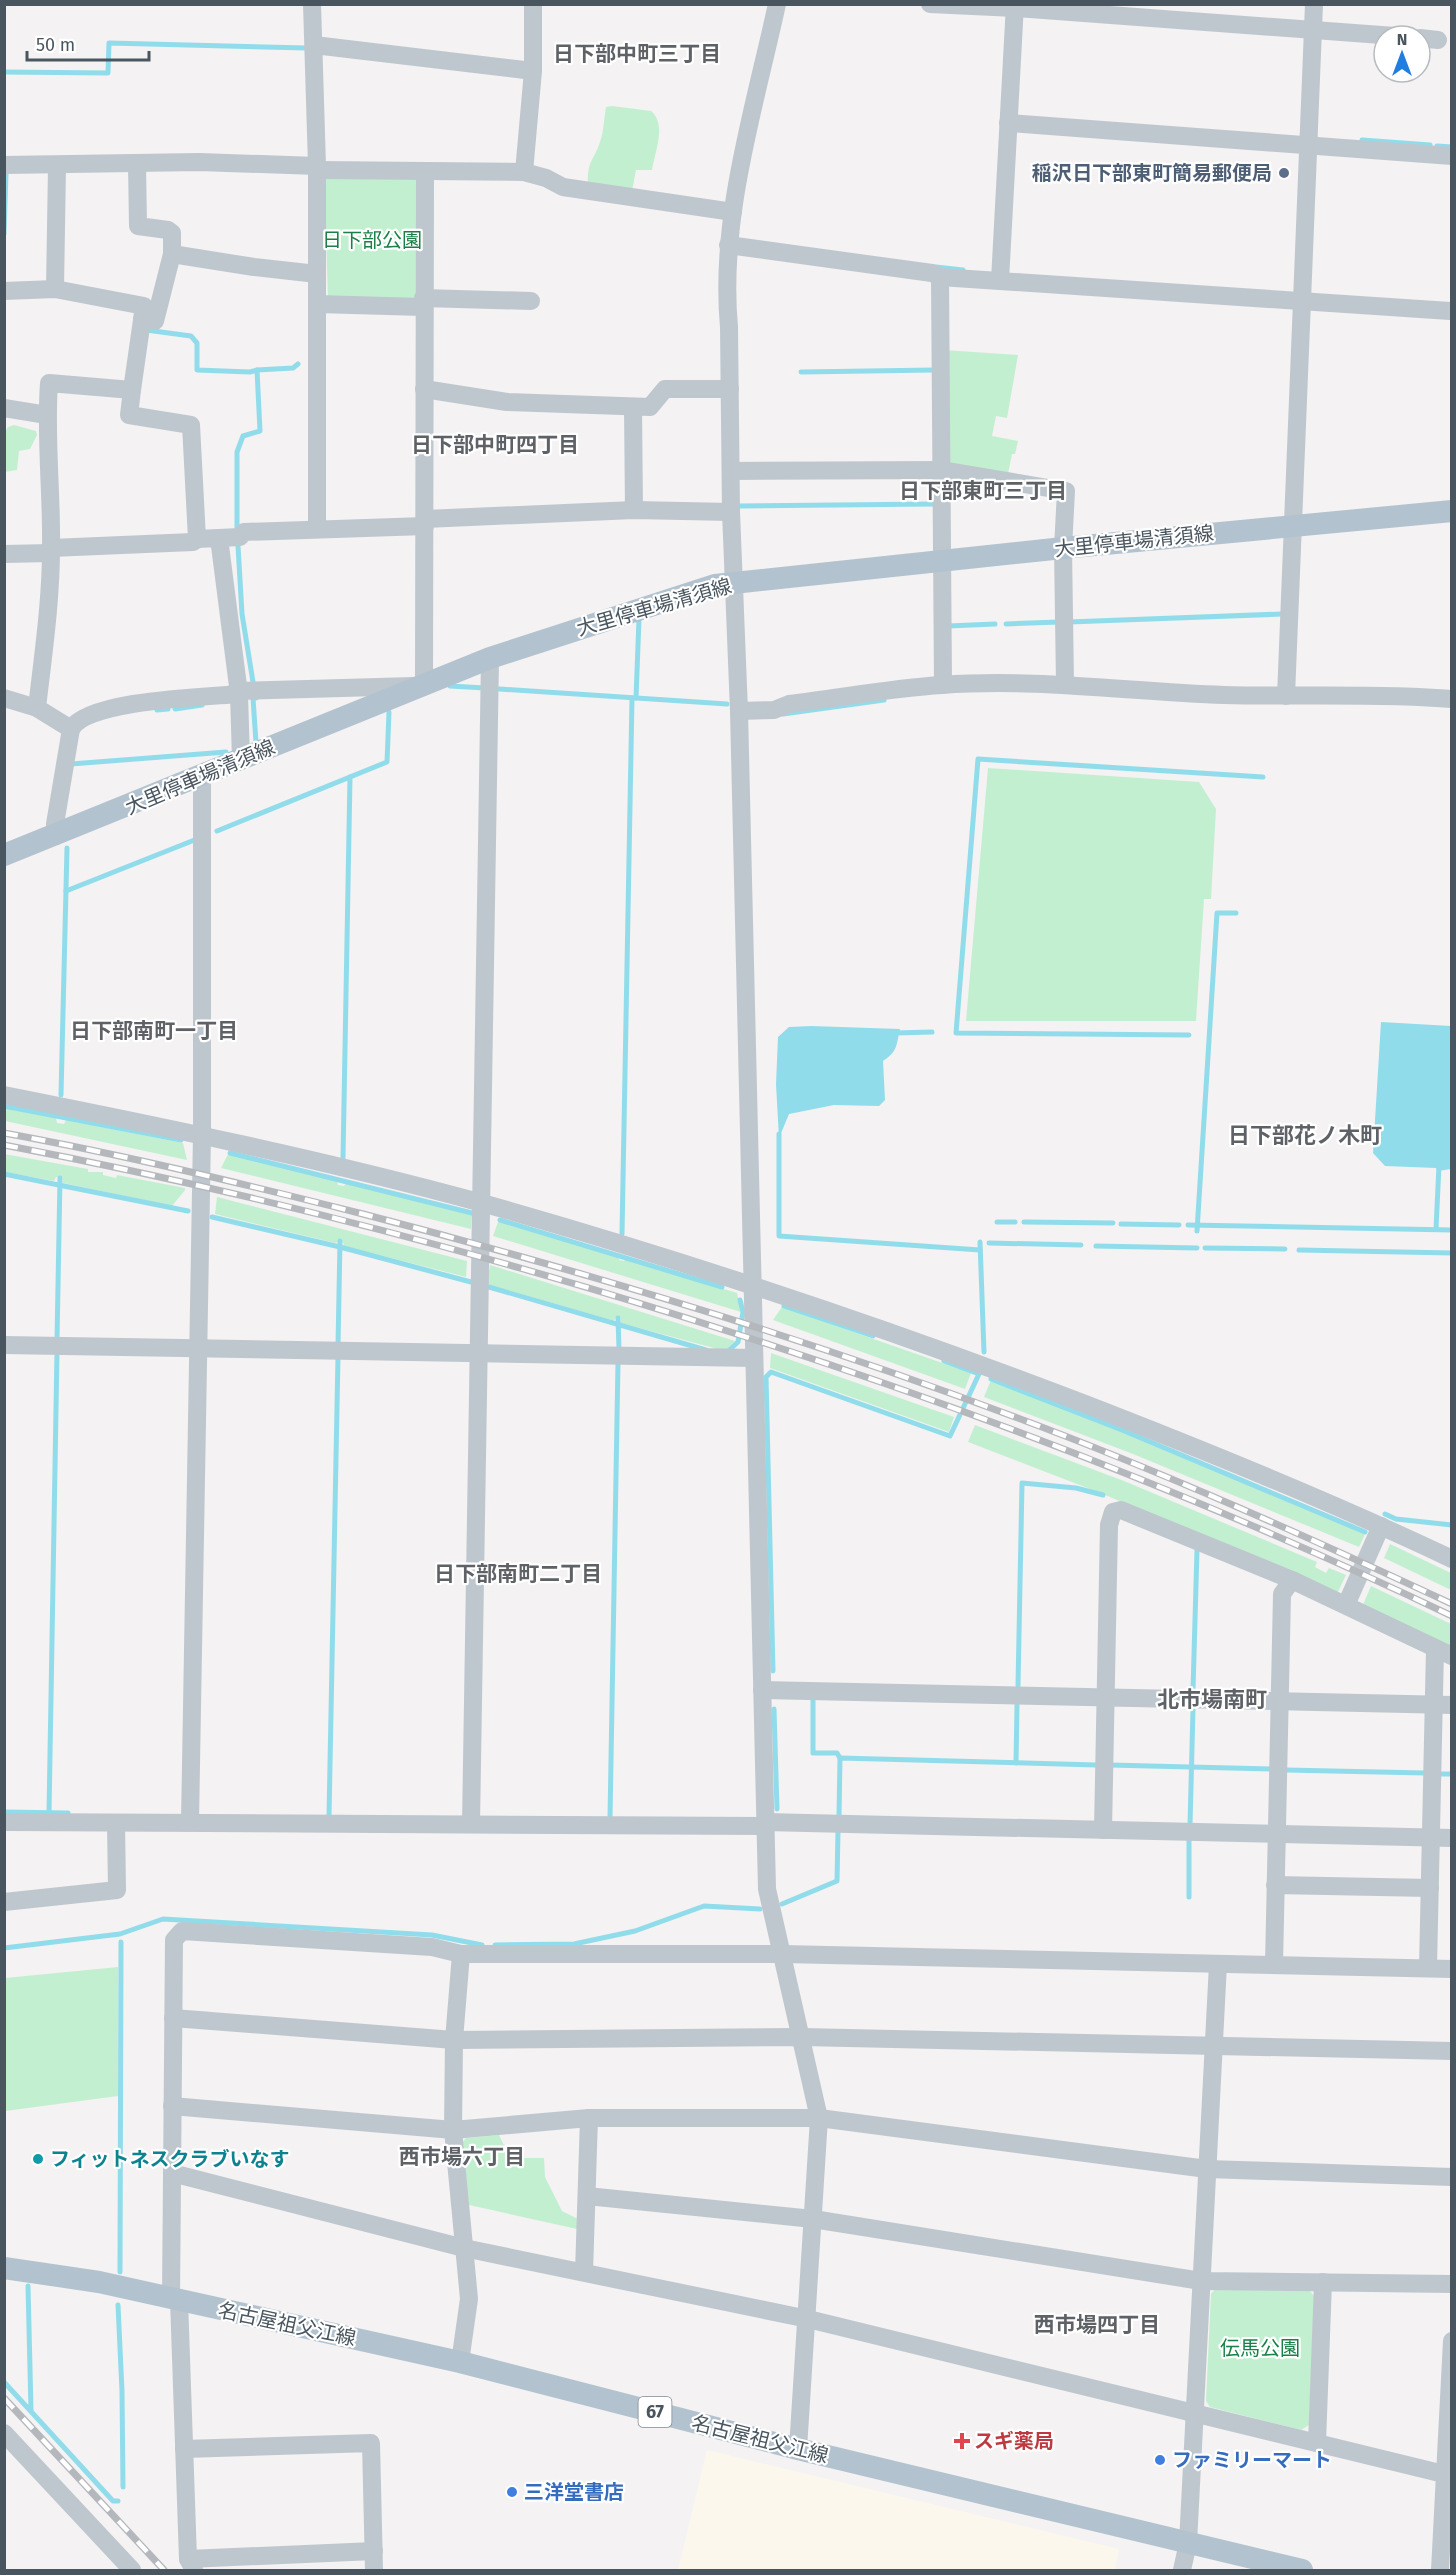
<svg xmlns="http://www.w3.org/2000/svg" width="1456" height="2575" font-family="'Fira Sans','Noto Sans JP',sans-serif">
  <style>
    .commercial { fill: #fcf7ed }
    .green { fill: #c3efd1 }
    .water { fill: #91dcea }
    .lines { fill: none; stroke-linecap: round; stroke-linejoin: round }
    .stream { stroke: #91dcea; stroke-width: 5 }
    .minor { stroke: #bec7ce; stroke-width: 18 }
    .major { stroke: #b3c2cf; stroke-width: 22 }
    .rail-casing { stroke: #b4b7bc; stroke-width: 7 }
    .rail { stroke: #fff; stroke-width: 4.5; stroke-dasharray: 14; stroke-linecap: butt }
    .service-dot { fill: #5c6f8a; stroke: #fff; stroke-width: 2 }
    .culture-dot { fill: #0f9aa8; stroke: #fff; stroke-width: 2 }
    .health-dot { fill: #e0444e; stroke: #fff; stroke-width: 2 }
    .shop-dot { fill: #3f7fe0; stroke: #fff; stroke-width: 2 }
    .labels { text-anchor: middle; stroke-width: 4.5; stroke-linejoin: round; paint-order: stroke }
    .shield { fill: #fff; stroke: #80898f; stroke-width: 1.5 }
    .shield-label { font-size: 18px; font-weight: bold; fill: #4a565f }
    .service-label { font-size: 20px; font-weight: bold; fill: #4e5e75; stroke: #fff; text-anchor: end }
    .park-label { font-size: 20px; fill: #1b8048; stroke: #fff }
    .street-label { font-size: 20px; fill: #4a565f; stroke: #fff }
    .culture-label { font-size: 20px; font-weight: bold; fill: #0d838f; stroke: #fff; text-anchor: start }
    .health-label { font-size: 20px; font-weight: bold; fill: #be3a42; stroke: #fff; text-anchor: start }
    .shop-label { font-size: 20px; font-weight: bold; fill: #366cbe; stroke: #fff; text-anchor: start }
    .neighbourhood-label { font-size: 21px; font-weight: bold; fill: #5e6266; stroke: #fff }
    .quarter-label { font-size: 22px; font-weight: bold; fill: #5e6266; stroke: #fff }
  </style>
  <rect width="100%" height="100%" fill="#f4f2f2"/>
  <!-- commercial -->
  <polygon class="commercial" points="707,2450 1119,2549 1115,2570 678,2570"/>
  <!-- green -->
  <g class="green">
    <path d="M612,106L651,111C667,124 655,152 652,170H636L632,191L588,184C587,160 594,161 600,142C604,131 604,118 606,107Z"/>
    <polygon points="324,175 415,177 418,182 417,297 410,302 328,299"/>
    <polygon points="944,350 1018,355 1007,418 996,416 992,436 1018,441 1015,454 1012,454 1008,474 945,463"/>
    <polygon points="14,425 36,431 37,435 30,449 19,451 17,470 5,472 5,432 8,427"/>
    <polygon points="988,768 1199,782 1216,809 1211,899 1204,899 1196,1021 966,1021"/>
    <polygon points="4,1108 56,1118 57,1123 64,1124 66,1120 183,1143 187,1160 5,1121"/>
    <polygon points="4,1154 88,1169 88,1172 103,1172 103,1175 116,1178 117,1175 185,1188 185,1190 172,1206 63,1183 63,1178 56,1177 54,1181 5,1172"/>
    <polygon points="228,1154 337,1180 338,1185 344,1186 347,1182 472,1214 471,1229 221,1168"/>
    <polygon points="217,1197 467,1261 466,1277 344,1246 343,1242 340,1241 335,1243 215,1214"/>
    <polygon points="498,1222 619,1257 619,1260 624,1261 626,1259 737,1293 741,1312 493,1236"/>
    <polygon points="490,1265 735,1341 725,1351 621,1323 621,1318 616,1317 614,1321 487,1284"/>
    <polygon points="782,1307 971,1373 965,1389 773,1320"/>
    <polygon points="771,1353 954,1417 949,1432 770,1368"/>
    <polygon points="991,1380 1122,1431 1365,1534 1359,1547 1133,1454 984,1397"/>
    <polygon points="975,1425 1124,1481 1317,1562 1315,1567 1326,1573 1329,1568 1346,1575 1337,1594 1103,1494 968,1442"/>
    <polygon points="1390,1544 1451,1573 1451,1590 1384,1558"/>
    <polygon points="1371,1586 1451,1624 1451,1650 1362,1607"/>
    <polygon points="118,1967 118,2096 5,2111 5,1978"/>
    <polygon points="499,2135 510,2158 544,2158 545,2177 562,2211 578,2219 577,2229 469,2205 461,2144 466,2138"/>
    <polygon points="1216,2288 1309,2290 1314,2296 1309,2425 1301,2430 1210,2407 1206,2401 1211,2294"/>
  </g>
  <!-- water -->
  <g class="water">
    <polygon points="1381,1022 1451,1026 1451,1169 1438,1171 1436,1168 1385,1166 1373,1153"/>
    <path d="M811,1026L900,1029C896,1046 898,1051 883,1061L885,1100L879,1106L834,1105L789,1114L779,1138L776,1084L778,1037L789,1027Z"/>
  </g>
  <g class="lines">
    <!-- stream -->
    <g class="stream">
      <polyline points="4,72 108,73 109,43 307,48"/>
      <polyline points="1362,140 1430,145"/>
      <polyline points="1437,146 1452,147"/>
      <polyline points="4,234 6,173"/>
      <polyline points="936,267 963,270"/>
      <polyline points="146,330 191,336 197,343 197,370 250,372 257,370"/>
      <polyline points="801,372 934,370"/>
      <polyline points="738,506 934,504"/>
      <polyline points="237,530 237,452 243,436 260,431 257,370 293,368 298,364"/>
      <polyline points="238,546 242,614 253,682"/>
      <polyline points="1069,622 1282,614"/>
      <polyline points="1006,624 1059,622"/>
      <polyline points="948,626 995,624"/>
      <polyline points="450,686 485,688"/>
      <polyline points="499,689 727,704"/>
      <polyline points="636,698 639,619"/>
      <polyline points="175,709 202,705"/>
      <polyline points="157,710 168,709"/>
      <polyline points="783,714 884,700"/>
      <polyline points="256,743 253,698 256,698"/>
      <polyline points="71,764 226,752"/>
      <polyline points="217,831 387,762 389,712"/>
      <polyline points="66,891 197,839"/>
      <polyline points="895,1033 932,1032"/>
      <polyline points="1189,1035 956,1033 978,759 1263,777"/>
      <polyline points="61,1095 67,848"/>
      <polyline points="4,1106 181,1140"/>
      <polyline points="779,1134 779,1236 980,1250"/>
      <polyline points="230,1153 472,1213"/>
      <polyline points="343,1158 350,777"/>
      <polyline points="4,1174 188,1211"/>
      <polyline points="212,1217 340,1247 471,1282"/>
      <polyline points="500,1220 722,1287"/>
      <polyline points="997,1222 1015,1222"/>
      <polyline points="1024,1222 1113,1223"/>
      <polyline points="1121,1224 1179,1225"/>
      <polyline points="1188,1225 1452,1230"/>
      <polyline points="1436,1229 1439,1165"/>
      <polyline points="1197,1231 1217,913 1236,913"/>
      <polyline points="622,1234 632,698"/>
      <polyline points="980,1242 984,1352"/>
      <polyline points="989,1243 1081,1245"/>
      <polyline points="1096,1246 1197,1248"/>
      <polyline points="1205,1248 1285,1249"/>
      <polyline points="1299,1250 1452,1253"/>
      <polyline points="489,1287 706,1350"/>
      <polyline points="784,1306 873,1336"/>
      <polyline points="618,1318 619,1349"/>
      <polyline points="57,1340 60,1178"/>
      <polyline points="338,1346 340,1241"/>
      <polyline points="726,1353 738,1342 743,1312 740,1300"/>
      <polyline points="991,1379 1122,1430 1365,1532"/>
      <polyline points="1385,1514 1396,1519 1452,1525"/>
      <polyline points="773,1671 766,1377 771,1372 950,1436 979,1374 944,1361"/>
      <polyline points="1018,1686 1022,1483 1076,1488 1103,1495"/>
      <polyline points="1193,1690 1197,1550"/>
      <polyline points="813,1700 813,1753 837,1753 840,1758"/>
      <polyline points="774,1709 777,1809"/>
      <polyline points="1016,1763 1017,1705"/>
      <polyline points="1110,1765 1271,1769"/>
      <polyline points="1286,1770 1425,1773"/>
      <polyline points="1440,1774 1452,1774"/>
      <polyline points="4,1812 68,1813"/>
      <polyline points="49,1813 57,1352"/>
      <polyline points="329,1816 338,1356"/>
      <polyline points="839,1816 840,1758 1096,1765"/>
      <polyline points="610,1818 618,1362"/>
      <polyline points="1190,1825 1193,1709"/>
      <polyline points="1189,1839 1189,1897"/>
      <polyline points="782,1904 837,1881 838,1831"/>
      <polyline points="495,1945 574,1944 635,1931 704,1906 760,1909"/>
      <polyline points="4,1948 120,1934 163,1919 432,1935 482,1945"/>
      <polyline points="120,2272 121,1942"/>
      <polyline points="28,2286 31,2410"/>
      <polyline points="118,2305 122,2391 123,2487"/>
      <polyline points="4,2382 113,2501 118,2501"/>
    </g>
    <!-- minor -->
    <g class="minor">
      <polyline points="312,4 317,166 317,528"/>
      <path d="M777,4C754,110 719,219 729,327L731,512L739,711L767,1889L819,2118L798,2449"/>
      <polyline points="930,4 1015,8 1395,36"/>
      <polyline points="1420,38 1438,40"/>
      <polyline points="314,45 533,71"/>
      <polyline points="1008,123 1452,156"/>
      <polyline points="137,164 138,226 168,230 172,233 172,254 155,321 142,319"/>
      <polyline points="4,165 199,162 317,166"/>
      <polyline points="317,170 524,172 546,178 563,187 733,212"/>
      <polyline points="524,172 533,71 533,4"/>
      <polyline points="728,245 932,273 940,277 1450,311"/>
      <polyline points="172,254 254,267 317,274"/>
      <polyline points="940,277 943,685"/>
      <polyline points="1000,280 1015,4"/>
      <polyline points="55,289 57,166"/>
      <polyline points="4,291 55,289 144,306 132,390"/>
      <polyline points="423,298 531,301"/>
      <polyline points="317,304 423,307"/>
      <polyline points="424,389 507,402 650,407 665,389 730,389"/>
      <polyline points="633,407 634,510"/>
      <polyline points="4,408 47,415"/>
      <polyline points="731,471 942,470 1066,491 1063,548 1065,684"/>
      <polyline points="425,519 634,510 731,512"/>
      <polyline points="219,538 239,694 241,760"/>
      <polyline points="51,548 193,542 197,539"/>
      <polyline points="4,554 51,553"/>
      <polyline points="424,684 425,171"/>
      <polyline points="238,691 413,686"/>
      <polyline points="1286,696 1314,4"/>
      <polyline points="4,698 37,708"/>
      <path d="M739,711L774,710L789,704C840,698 891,688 942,685C1036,678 1130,692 1224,695C1300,697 1376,693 1452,699"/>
      <path d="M71,729C88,700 205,697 239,694"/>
      <path d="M56,836L55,824L71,729L37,708C43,655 51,602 51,548C52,493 45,438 49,383L132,390L129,415L191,425L197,539L240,537L244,532L425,526"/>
      <path d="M4,1095C165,1127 325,1160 482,1203C687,1261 887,1328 1085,1404C1209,1452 1332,1502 1452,1559"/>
      <polyline points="4,1345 754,1358"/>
      <polyline points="1346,1605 1381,1526"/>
      <polyline points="762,1690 1452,1705"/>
      <polyline points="4,1822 765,1826"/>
      <polyline points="190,1822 202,1134 202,776"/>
      <polyline points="765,1822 1452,1838"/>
      <polyline points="471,1824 490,658"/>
      <polyline points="1103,1830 1109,1525 1113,1512 1121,1510 1292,1580 1452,1656"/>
      <polyline points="1275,1885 1430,1888"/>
      <polyline points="4,1902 117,1890 116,1823"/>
      <polyline points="1274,1965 1282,1594 1292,1580"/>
      <polyline points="1428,1968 1435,1648"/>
      <polyline points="173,2018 454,2040 802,2037 1452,2051"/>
      <polyline points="172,2106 453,2130 589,2118 819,2118 1207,2169 1452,2177"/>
      <polyline points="172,2173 464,2248 808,2319 1452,2476"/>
      <polyline points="587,2196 813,2219 1201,2281 1452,2284"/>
      <polyline points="584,2272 589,2118"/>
      <polyline points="171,2298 174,1940 182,1931 432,1947 461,1954 783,1954 1452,1969"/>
      <polyline points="179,2300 188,2559 194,2570"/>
      <polyline points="460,2362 469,2299 453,2130 454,2040 461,1954"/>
      <polyline points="4,2433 132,2570"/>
      <polyline points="1317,2443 1323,2282"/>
      <polyline points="184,2449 371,2443 374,2570"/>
      <polyline points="188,2559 374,2551"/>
      <polyline points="1182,2570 1188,2543 1218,1964"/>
      <polyline points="1440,2570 1452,2341"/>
    </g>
    <!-- major -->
    <g class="major">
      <polyline points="4,855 490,658 715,585 1063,548 1452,511"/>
      <polyline points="4,2268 99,2282 460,2362 798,2449 1302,2570"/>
    </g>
    <defs>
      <g id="rail">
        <path d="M4,1133C125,1155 244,1184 363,1214C583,1271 802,1337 1015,1417C1163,1472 1308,1537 1452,1604"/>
        <path d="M4,1145C256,1193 503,1258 746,1337C988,1415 1222,1506 1452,1616"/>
        <polyline points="4,2398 164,2570"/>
      </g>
    </defs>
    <!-- rail casing -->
    <use href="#rail" class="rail-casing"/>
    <!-- rail -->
    <use href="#rail" class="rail"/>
  </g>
  <!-- markers -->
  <circle class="service-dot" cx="1284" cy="173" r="6"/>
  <circle class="culture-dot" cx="38" cy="2159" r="6"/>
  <path class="health-dot" d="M959 2432h6v6h6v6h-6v6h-6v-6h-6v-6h6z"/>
  <g class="shop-dot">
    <circle cx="1160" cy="2460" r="6"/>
    <circle cx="512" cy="2492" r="6"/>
  </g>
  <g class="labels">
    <!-- shield labels -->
    <rect class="shield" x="638.5" y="2397" width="33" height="30" rx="4.5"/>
    <g class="shield-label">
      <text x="655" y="2418">67</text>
    </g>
    <!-- service labels -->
    <g class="service-label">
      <text x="1272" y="180">稲沢日下部東町簡易郵便局</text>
    </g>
    <!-- park labels -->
    <g class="park-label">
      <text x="372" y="247">日下部公園</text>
      <text x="1260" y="2355">伝馬公園</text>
    </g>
    <!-- street labels -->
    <g class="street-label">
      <text transform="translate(1134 541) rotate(-6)" y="7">大里停車場清須線</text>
      <text transform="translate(654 607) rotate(-16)" y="7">大里停車場清須線</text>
      <text transform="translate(200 777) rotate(-23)" y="7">大里停車場清須線</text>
      <text transform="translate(287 2324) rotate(12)" y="7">名古屋祖父江線</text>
      <text transform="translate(760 2439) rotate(14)" y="7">名古屋祖父江線</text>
    </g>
    <!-- culture labels -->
    <g class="culture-label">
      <text x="50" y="2166">フィットネスクラブいなす</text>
    </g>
    <!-- health labels -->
    <g class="health-label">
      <text x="974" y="2448">スギ薬局</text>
    </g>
    <!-- shop labels -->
    <g class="shop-label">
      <text x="1172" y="2467">ファミリーマート</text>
      <text x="524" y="2499">三洋堂書店</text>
    </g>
    <!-- neighbourhood labels -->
    <g class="neighbourhood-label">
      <text x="637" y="61">日下部中町三丁目</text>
      <text x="495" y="452">日下部中町四丁目</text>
      <text x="983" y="498">日下部東町三丁目</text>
      <text x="154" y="1038">日下部南町一丁目</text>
      <text x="518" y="1581">日下部南町二丁目</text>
      <text x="462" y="2164">西市場六丁目</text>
      <text x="1097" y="2332">西市場四丁目</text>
    </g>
    <!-- quarter labels -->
    <g class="quarter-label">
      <text x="1305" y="1143">日下部花ノ木町</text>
      <text x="1212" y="1707">北市場南町</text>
    </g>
  </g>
  <!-- border -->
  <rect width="1456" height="2575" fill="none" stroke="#4a565f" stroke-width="12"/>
  <!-- north arrow -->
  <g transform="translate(1402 54)"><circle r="28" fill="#ffffff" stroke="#b7bbbf" stroke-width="1.5"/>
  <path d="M0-4.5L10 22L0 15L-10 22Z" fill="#1f7ee0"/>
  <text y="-9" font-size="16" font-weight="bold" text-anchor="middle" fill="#4a565f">N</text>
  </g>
  <!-- scale -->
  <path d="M27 51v9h122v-9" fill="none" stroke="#4a565f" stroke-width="3"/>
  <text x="36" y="51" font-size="18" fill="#4a565f" stroke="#ffffff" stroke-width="4.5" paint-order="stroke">50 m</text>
</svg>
